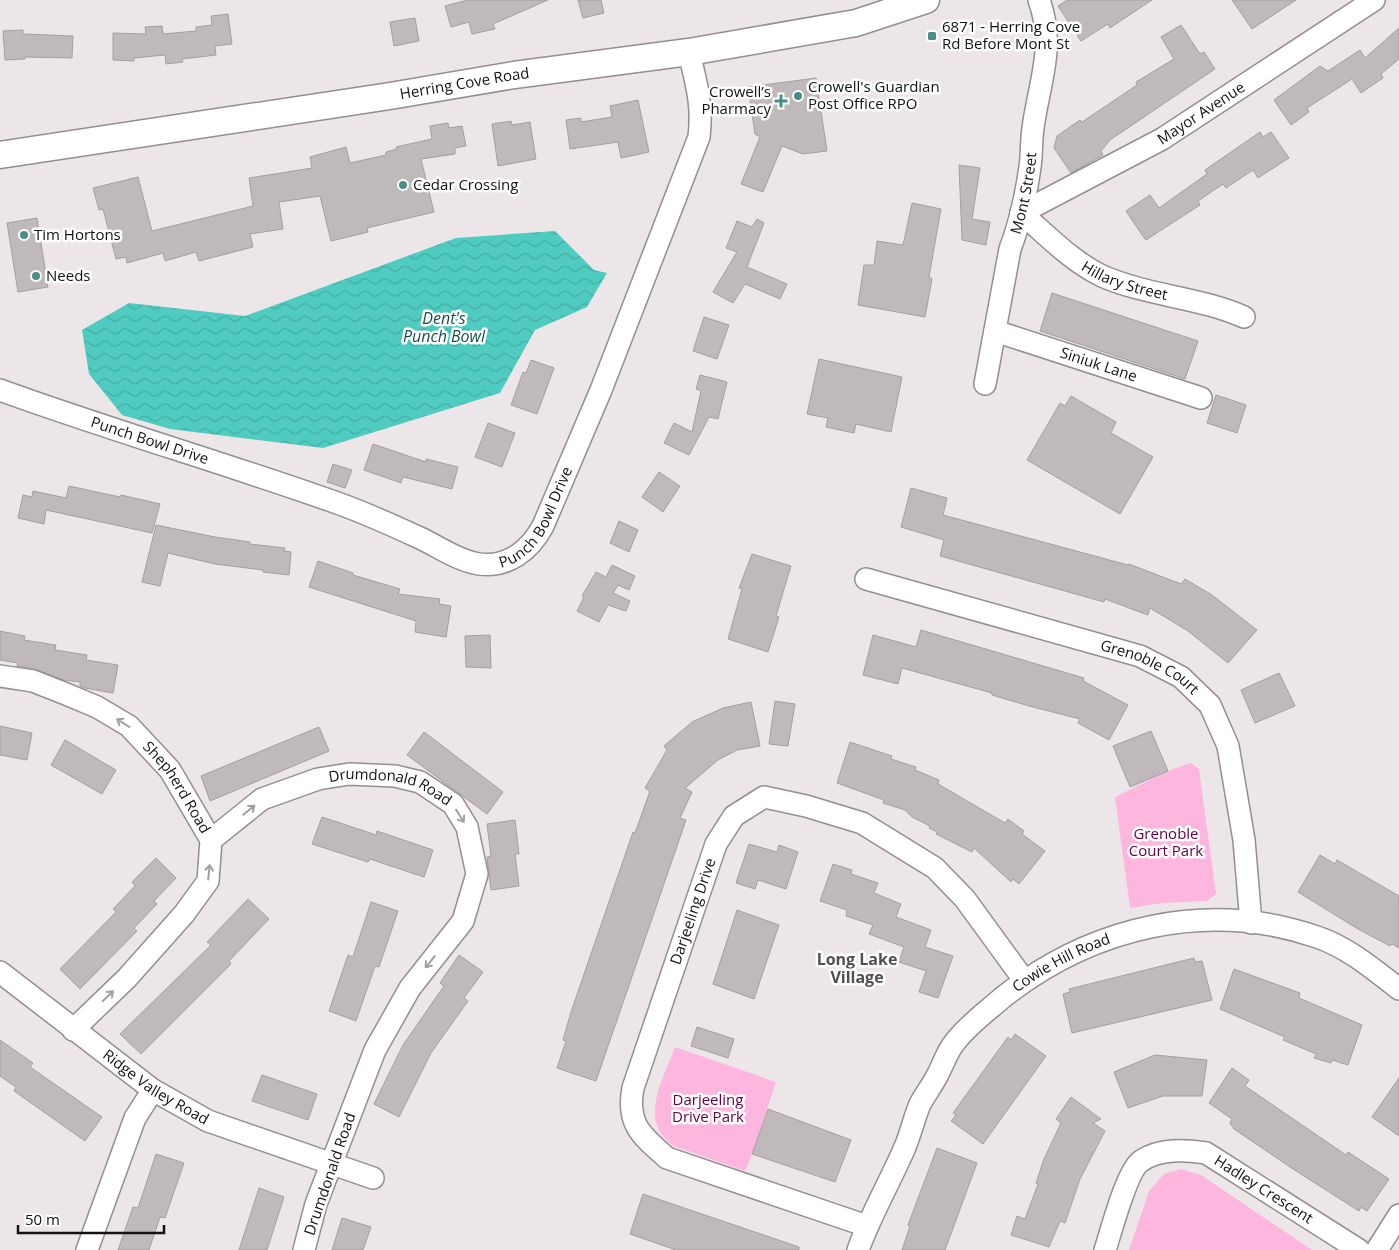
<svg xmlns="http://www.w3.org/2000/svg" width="1399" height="1250" font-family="'Open Sans',sans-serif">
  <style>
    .green { fill: #fdb7de }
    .water { fill: url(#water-waves) }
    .building { fill: #c0b9bc; stroke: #a49ea1 }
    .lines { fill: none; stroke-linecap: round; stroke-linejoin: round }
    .minor-casing { stroke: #948d91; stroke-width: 24 }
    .major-casing { stroke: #948d91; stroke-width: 29 }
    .minor { stroke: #fff; stroke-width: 21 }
    .major { stroke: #fff; stroke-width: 26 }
    .oneway { stroke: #a1a0a1 }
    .poi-dot { fill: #478e87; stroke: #fff; stroke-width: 2 }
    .labels { text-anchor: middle; stroke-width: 5; stroke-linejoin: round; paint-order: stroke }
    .poi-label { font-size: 15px; fill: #141213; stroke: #fff; text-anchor: start }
    .street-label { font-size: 15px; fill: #141213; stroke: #fff }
    .park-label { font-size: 15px; fill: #630147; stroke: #fff }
    .water-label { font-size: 16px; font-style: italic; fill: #184e49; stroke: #fff }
    .neighbourhood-label { font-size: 16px; font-weight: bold; fill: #534d50; stroke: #fff }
  </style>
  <defs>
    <pattern id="water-waves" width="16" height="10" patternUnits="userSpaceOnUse" patternTransform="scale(1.25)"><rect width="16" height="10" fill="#4fcbc0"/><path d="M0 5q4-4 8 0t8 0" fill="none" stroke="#44ada4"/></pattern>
  </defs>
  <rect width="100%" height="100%" fill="#ede6e9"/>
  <!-- green -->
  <g class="green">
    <polygon points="1191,763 1199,769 1216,894 1207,901 1163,903 1130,908 1115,797 1168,771"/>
    <path d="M675,1047L776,1082L752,1154L745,1171L674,1146C637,1122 663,1080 675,1047Z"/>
    <polygon points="1181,1169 1201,1175 1312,1250 1129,1250 1149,1191 1164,1174"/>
  </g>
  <!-- water -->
  <polygon class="water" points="555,231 594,270 607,273 587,307 535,330 500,393 323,448 170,429 122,415 89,374 82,330 129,303 245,316 456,238"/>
  <!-- building -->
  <g class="building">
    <polygon points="468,0 548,0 493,24 495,29 472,34 469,22 451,27 445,6"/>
    <polygon points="578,0 601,0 604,13 583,18"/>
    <polygon points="1067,0 1152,0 1110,28 1108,24 1081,41 1058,6"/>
    <polygon points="1232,0 1296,0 1252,29"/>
    <polygon points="228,14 232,44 215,46 216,55 182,59 183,62 166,64 165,55 134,58 134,61 113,60 113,33 146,34 145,27 162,26 163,34 196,31 196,27 212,25 211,16"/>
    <polygon points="415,18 419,41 394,46 390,22"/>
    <polygon points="1181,25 1200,54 1204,52 1215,69 1110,140 1101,151 1103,155 1071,173 1054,148 1057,136 1080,120 1082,122 1137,85 1136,82 1174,59 1161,37"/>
    <polygon points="1399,28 1399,59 1381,74 1383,78 1361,93 1352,79 1307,108 1309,112 1291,125 1274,100 1320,66 1328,71 1360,50 1365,58"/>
    <polygon points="23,30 23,34 73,36 72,58 25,57 25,59 5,60 3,31"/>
    <polygon points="816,78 827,151 803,154 782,146 763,192 741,184 760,137 755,134 748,87"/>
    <polygon points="638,100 649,152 621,158 618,142 570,149 566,120 581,118 581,122 612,117 610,106"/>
    <polygon points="511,121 512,125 530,122 536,159 498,166 492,124"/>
    <polygon points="448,123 449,128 462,126 466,146 455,148 455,154 421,159 434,212 367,228 368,232 331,241 320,196 279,202 283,229 250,234 253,247 199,261 196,252 165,261 163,253 127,263 126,257 116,259 103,209 99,210 93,188 138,177 152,231 253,206 249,178 312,168 310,157 346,147 350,163 386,155 386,152 397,149 396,147 432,139 430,126"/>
    <polygon points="1260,132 1263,137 1271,132 1289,158 1258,178 1253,170 1226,188 1223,184 1198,201 1200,205 1146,240 1142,235 1126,211 1150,195 1159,208 1207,174 1205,170"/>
    <polygon points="959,165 980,168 972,219 990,222 986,245 962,240"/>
    <polygon points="912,203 941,209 929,277 932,279 925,317 858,305 864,265 874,265 877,241 903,245"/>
    <polygon points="37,218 48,287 18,292 7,223"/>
    <polygon points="757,219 764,223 747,267 787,284 780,299 745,284 733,303 713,292 737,252 726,248 737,221 752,227"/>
    <polygon points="1052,293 1198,341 1185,379 1040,331"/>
    <polygon points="704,317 729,325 717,359 693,351"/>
    <polygon points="819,359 902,377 891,432 856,424 854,433 826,427 828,418 807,414"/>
    <polygon points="531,360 554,368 537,414 511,405 523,372 526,373"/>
    <polygon points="700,375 727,382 718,419 709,417 689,455 664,443 674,423 692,432 701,391 696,389"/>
    <polygon points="1216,395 1246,405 1237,433 1207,423"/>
    <polygon points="1071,396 1116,422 1111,433 1153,457 1120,514 1027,460 1060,403 1065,406"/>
    <polygon points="488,423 515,433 502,467 475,457"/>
    <polygon points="373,444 426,462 426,459 458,467 452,489 403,477 401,483 364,470"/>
    <polygon points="333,464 352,470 345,488 327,482"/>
    <polygon points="659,472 680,486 663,512 642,497"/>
    <polygon points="69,486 120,497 121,495 160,504 152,533 46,510 44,524 18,518 23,495 32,497 33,491 66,498"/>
    <polygon points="911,488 947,498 943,515 1128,565 1129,564 1181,584 1185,579 1212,595 1257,630 1228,663 1188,631 1150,608 1148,615 1105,599 1104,602 940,556 944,540 901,527"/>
    <polygon points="619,521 638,530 629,552 610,543"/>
    <polygon points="156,525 215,537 250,542 250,544 285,548 284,551 291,552 289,575 263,572 263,570 215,564 168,553 160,586 142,582"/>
    <polygon points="752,554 791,566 776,616 779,617 768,652 728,639 742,589 739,588"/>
    <polygon points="318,561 353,573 353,575 400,589 398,594 440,599 439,604 451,606 446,637 415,632 416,621 309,587"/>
    <polygon points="612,565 635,576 629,590 618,585 613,593 630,601 626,611 608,605 599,622 577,611 584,597 582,596 596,572 606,577"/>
    <polygon points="921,630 1084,678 1083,681 1128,705 1109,740 1078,723 1080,719 1029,706 992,695 992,693 902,668 898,684 863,675 873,635 916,647"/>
    <polygon points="0,631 25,636 24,640 56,645 55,650 87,655 86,660 118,665 113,693 85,688 80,686 80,682 64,680 35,669 17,666 18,663 0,660"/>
    <polygon points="490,635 491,668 466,667 465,636"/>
    <polygon points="1279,673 1295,706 1255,723 1241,690"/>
    <polygon points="775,701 795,704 788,746 769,744"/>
    <polygon points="751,702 760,746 737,750 718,760 685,788 692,792 680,818 686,820 596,1081 557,1068 566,1041 563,1040 571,1012 633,832 635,833 650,791 645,788 667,750 664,746 692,722 723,708"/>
    <polygon points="0,726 32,733 27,760 0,755"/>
    <polygon points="319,727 329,751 210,801 201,776"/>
    <polygon points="1151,731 1168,771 1130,787 1113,746"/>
    <polygon points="424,732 503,792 487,814 407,755"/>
    <polygon points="65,740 116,770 102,794 51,765"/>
    <polygon points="850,742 892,756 891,759 916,767 915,770 939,780 938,784 1005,823 1008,819 1024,831 1022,834 1045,851 1019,884 1013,879 1011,882 974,848 972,852 936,834 937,832 929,828 930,826 912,817 905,810 883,803 884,800 837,783"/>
    <polygon points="322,817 376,835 377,831 433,850 424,877 370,859 368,862 312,844"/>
    <polygon points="515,820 519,854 515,854 519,886 491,890 487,857 491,856 487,824"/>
    <polygon points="749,844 777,852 779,845 798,852 786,889 758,880 755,889 736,883"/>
    <polygon points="1320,855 1335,864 1337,860 1399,896 1399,948 1392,944 1390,946 1358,929 1298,892"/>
    <polygon points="156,858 176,878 154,901 157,904 134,928 137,931 80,989 60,969 116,912 113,909 135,886 132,882"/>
    <polygon points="833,864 852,870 851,874 878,883 874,893 901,904 896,917 931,930 925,947 953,956 938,998 919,992 926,971 899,962 904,947 869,934 873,925 846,916 847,910 820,901"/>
    <polygon points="248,899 269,919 229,961 231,964 141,1054 120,1034 211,945 207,942"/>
    <polygon points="371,902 398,911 379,967 375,966 356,1021 329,1011 348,955 353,957"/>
    <polygon points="737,910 779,925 754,999 713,984"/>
    <polygon points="459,955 483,972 464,998 468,1001 431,1053 399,1117 374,1104 403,1045 444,986 440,983"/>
    <polygon points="1194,958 1195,962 1202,961 1212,1000 1072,1033 1063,994 1070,992 1069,989"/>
    <polygon points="1234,969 1300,993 1299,998 1362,1025 1348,1065 1332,1060 1331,1063 1314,1058 1316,1054 1283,1040 1285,1037 1220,1009"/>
    <polygon points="697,1027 734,1039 728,1058 691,1046"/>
    <polygon points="1015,1034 1046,1056 983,1144 951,1121 956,1115 953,1113 1008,1037 1011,1040"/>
    <polygon points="0,1040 33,1063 30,1067 102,1117 85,1141 14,1091 16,1087 0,1076"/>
    <polygon points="1155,1055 1207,1060 1202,1096 1163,1096 1128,1108 1114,1072"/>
    <polygon points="1232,1068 1249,1080 1245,1086 1346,1155 1348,1152 1389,1179 1367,1211 1361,1207 1359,1211 1293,1169 1234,1129 1230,1123 1232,1119 1209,1103"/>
    <polygon points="262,1075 317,1094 308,1120 252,1101"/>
    <polygon points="1399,1078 1399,1136 1372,1117"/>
    <polygon points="1071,1097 1101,1119 1093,1123 1105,1131 1080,1179 1065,1223 1060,1221 1049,1247 1011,1235 1017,1216 1025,1219 1038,1184 1036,1183 1044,1159 1061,1123 1056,1119"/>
    <polygon points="768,1109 851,1140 835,1182 752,1154"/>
    <polygon points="937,1148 977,1163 945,1250 902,1250 910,1226 908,1225"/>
    <polygon points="156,1154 184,1163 165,1218 160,1217 149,1250 118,1250 133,1207 138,1208"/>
    <polygon points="259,1188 284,1197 267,1250 239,1250"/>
    <polygon points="643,1194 799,1247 799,1250 676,1250 630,1234"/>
    <polygon points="342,1218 371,1227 363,1250 332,1250"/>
  </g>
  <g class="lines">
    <defs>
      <g id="minor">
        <path id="s1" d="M1021,213L1162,139L1374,0"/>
        <path id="s2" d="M1021,213C1047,235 1071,261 1102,276C1148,296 1199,297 1244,317"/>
        <path id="s3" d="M995,331L1201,398"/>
        <path id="s4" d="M985,384L1010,249C1020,223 1026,195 1030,167C1032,154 1031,141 1033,128C1039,83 1056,46 1039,0"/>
        <path id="s5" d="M0,390C113,431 228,464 340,504C368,514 394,526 420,538C439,547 459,561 479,564C508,568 530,550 543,526L601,390L699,137C703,104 696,83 689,52"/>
        <path id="s6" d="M866,579L1140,656L1181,677L1210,705L1228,746L1244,840L1251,923"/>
        <path id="s7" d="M0,676L33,681L66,694L97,707L129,726L170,770L211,840L208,881L184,914L127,978L73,1030"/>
        <path id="s8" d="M211,840L262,799L318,779L349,774L395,776L420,782L453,804L467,827L477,874L463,921L410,988L375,1050L316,1204L304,1250"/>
        <path id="s9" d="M0,972L153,1090L208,1121L373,1178"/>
        <path id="s10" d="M867,1226L667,1158C642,1136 626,1124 633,1088L716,844L734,816L764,797L806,806L862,823L935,868L965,899L1024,980"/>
        <polyline points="87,1250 135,1118 153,1090"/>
        <path id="s11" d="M858,1250C871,1214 890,1182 905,1147C911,1133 914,1118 920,1104C926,1093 934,1083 939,1072C944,1062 948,1050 955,1042C968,1025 986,1012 1002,998C1091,927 1207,899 1317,937C1349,948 1373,969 1399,989"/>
        <path id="s12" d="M1105,1250C1111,1232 1127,1170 1141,1161C1160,1148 1185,1150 1206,1153L1359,1250"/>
        <polyline points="1377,1250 1399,1215"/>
      </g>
      <g id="major">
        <path id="s13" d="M0,155L390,96L514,75L689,52L856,23L926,0"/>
      </g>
    </defs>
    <!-- minor casing -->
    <use href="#minor" class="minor-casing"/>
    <!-- major casing -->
    <use href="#major" class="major-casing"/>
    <!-- minor -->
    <use href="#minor" class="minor"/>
    <!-- major -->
    <use href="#major" class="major"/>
  </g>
  <!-- one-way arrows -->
  <defs><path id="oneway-shaft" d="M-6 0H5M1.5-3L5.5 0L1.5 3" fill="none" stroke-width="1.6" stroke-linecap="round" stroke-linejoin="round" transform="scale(1.25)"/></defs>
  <g class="oneway">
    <use href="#oneway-shaft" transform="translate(123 723) rotate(-148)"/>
    <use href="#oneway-shaft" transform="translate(249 810) rotate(-39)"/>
    <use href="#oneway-shaft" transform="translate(460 816) rotate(58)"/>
    <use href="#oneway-shaft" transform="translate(209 872) rotate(-84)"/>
    <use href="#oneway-shaft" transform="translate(430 962) rotate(129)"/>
    <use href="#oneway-shaft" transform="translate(108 996) rotate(-44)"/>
  </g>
  <!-- markers -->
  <g class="poi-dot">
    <rect x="927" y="31" width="10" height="10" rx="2.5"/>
    <circle cx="798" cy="96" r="5"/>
    <path d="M778.5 93.5h5v5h5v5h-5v5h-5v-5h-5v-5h5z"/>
    <circle cx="403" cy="185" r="5"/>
    <circle cx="24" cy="235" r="5"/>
    <circle cx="36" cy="276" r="5"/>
  </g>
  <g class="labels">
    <!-- poi labels -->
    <g class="poi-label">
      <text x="942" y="32">6871 - Herring Cove<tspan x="942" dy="17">Rd Before Mont St</tspan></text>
      <text x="808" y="92">Crowell's Guardian<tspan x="808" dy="17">Post Office RPO</tspan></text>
      <text x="771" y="97" text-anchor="end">Crowell’s<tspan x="771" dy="17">Pharmacy</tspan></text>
      <text x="413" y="190">Cedar Crossing</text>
      <text x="34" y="240">Tim Hortons</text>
      <text x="46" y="281">Needs</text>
    </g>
    <!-- street labels -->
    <g class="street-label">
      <text dy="5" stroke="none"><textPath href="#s13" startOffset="470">Herring Cove Road</textPath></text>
      <text dy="5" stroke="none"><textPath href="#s1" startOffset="206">Mayor Avenue</textPath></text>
      <text dy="5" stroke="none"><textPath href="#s4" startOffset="195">Mont Street</textPath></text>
      <text dy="5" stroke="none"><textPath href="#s2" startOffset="126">Hillary Street</textPath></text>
      <text dy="5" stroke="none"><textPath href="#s3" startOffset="109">Siniuk Lane</textPath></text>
      <text dy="5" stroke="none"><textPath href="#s5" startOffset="158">Punch Bowl Drive</textPath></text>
      <text dy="5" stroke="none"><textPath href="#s5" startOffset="592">Punch Bowl Drive</textPath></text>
      <text dy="5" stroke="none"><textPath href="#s6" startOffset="298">Grenoble Court</textPath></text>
      <text dy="5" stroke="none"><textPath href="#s7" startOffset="218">Shepherd Road</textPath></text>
      <text dy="5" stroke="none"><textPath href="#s8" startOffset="200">Drumdonald Road</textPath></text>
      <text dy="5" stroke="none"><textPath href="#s10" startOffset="481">Darjeeling Drive</textPath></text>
      <text dy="5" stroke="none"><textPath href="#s11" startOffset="364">Cowie Hill Road</textPath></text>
      <text dy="5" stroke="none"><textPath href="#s9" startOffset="194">Ridge Valley Road</textPath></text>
      <text transform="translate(330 1174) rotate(-71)" y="5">Drumdonald Road</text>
      <text dy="5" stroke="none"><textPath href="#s12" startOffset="232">Hadley Crescent</textPath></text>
    </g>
    <!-- park labels -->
    <g class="park-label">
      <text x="1166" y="839">Grenoble<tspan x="1166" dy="17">Court Park</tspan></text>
      <text x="708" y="1105">Darjeeling<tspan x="708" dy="17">Drive Park</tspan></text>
    </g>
    <!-- water labels -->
    <g class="water-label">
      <text x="444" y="324">Dent's<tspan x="444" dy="18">Punch Bowl</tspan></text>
    </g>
    <!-- neighbourhood labels -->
    <g class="neighbourhood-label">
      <text x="857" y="965">Long Lake<tspan x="857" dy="18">Village</tspan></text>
    </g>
  </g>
  <!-- scale -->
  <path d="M18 1225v8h146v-8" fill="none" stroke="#141213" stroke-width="2.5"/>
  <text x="25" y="1225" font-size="15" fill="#141213" stroke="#ffffff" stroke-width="4" paint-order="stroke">50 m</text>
</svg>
